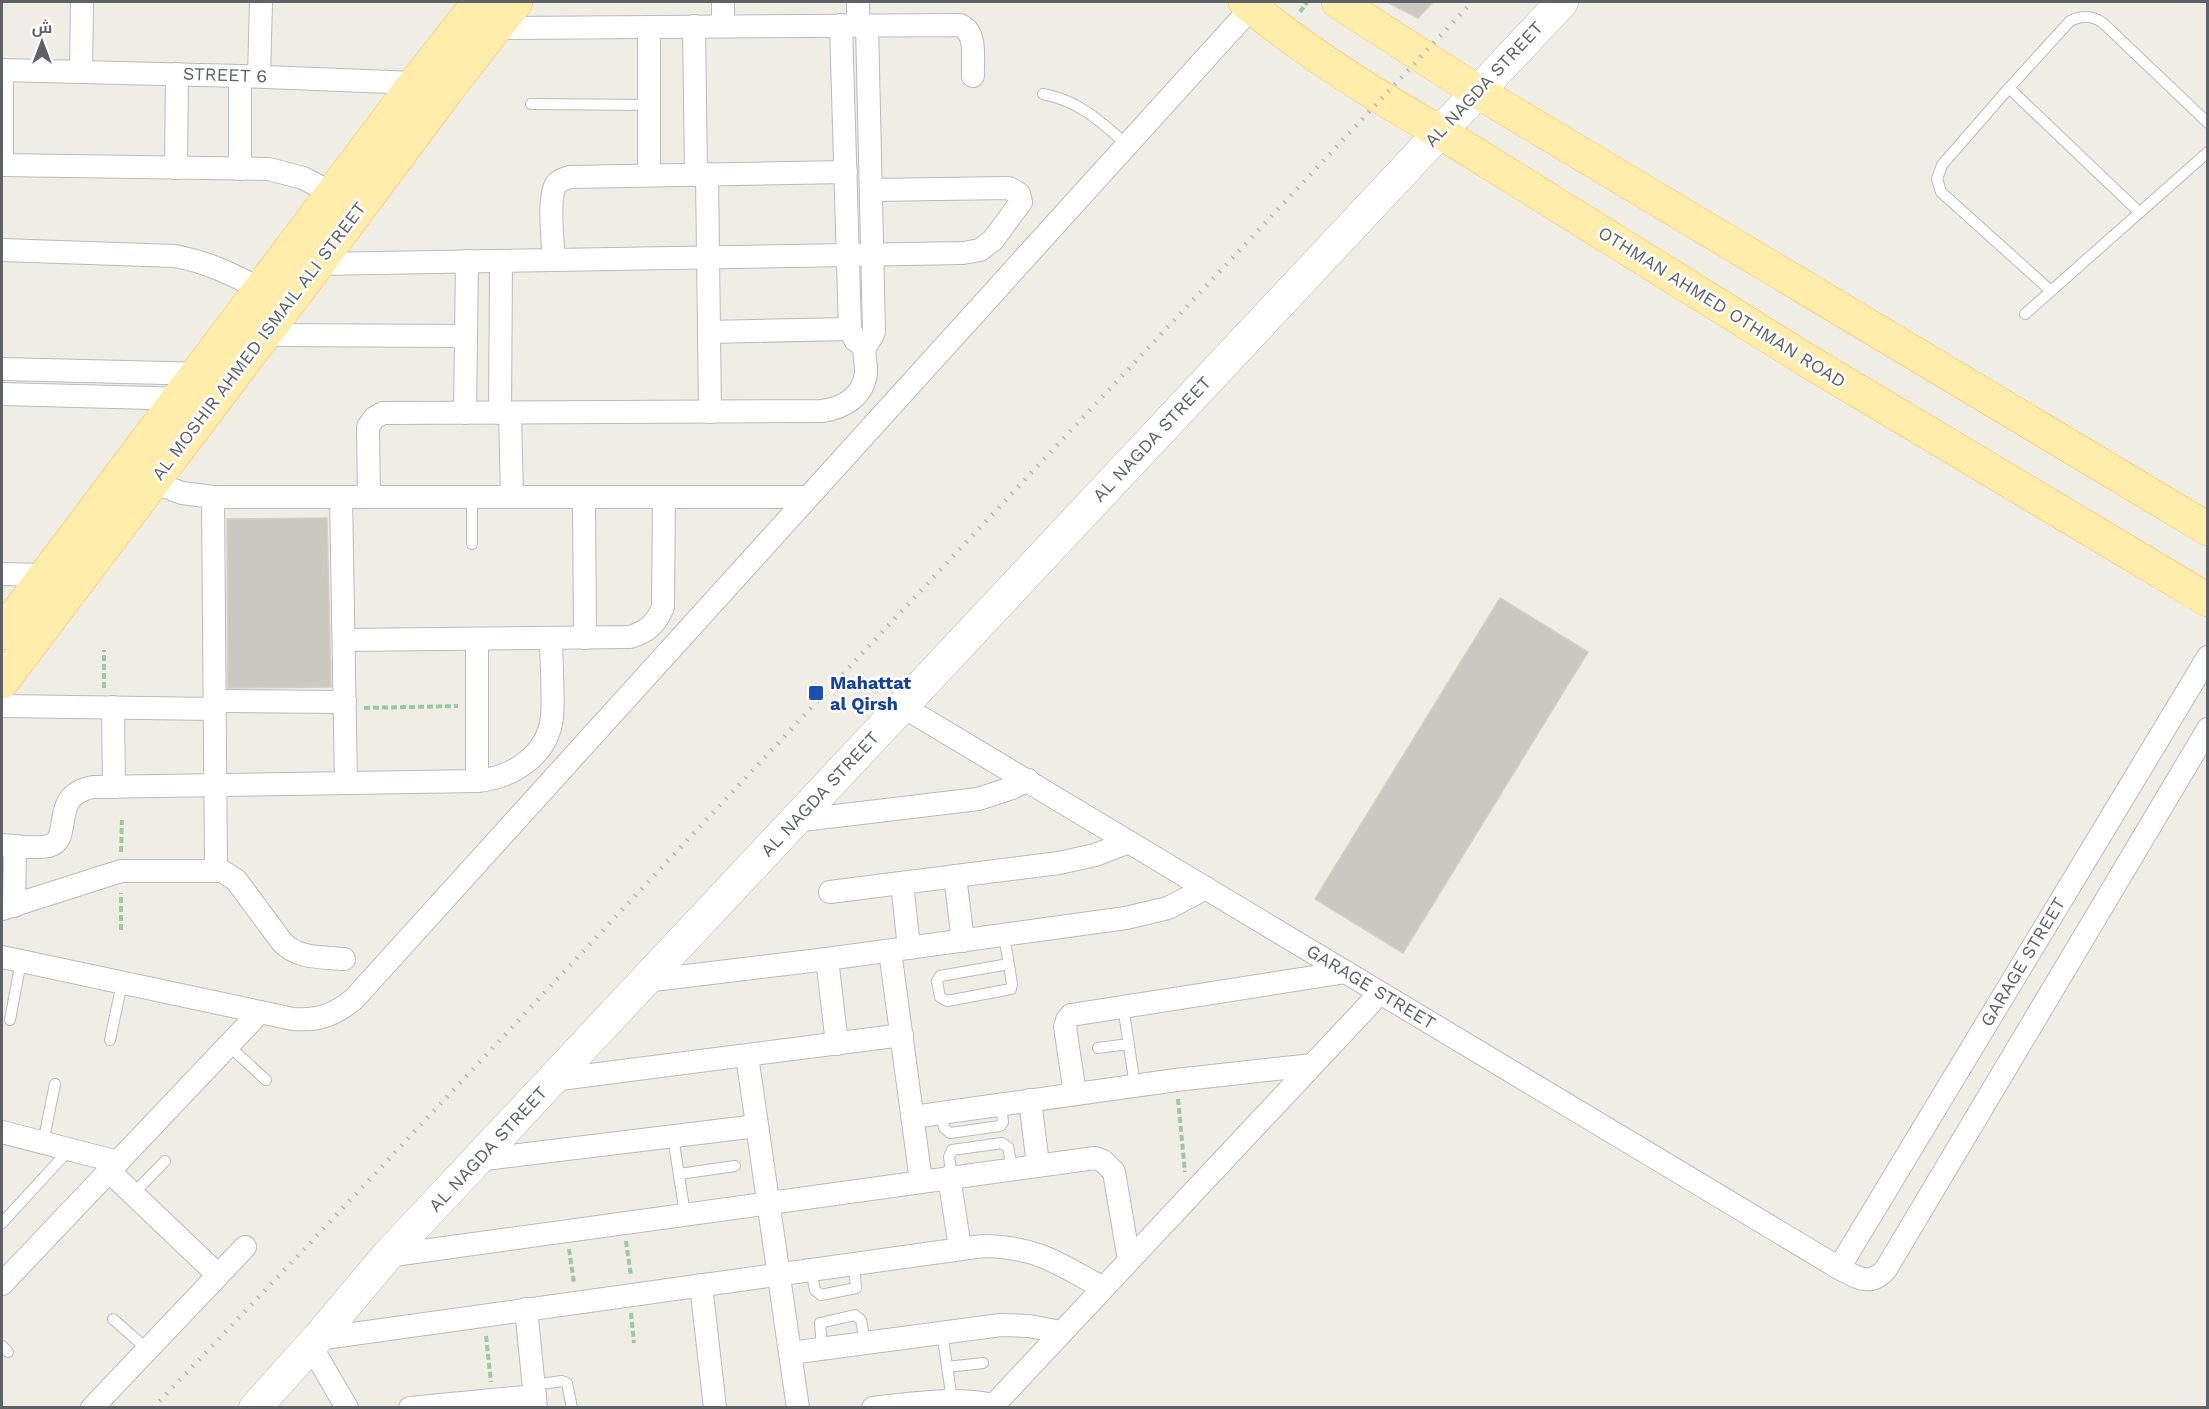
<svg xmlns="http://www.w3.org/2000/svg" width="2209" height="1409" font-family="'Work Sans',Cairo,sans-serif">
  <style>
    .building { fill: #cbc8c2; stroke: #d5cfc3; stroke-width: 1.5 }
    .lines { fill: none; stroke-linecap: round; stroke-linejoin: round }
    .lane-casing { stroke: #b8bbc0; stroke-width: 12 }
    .street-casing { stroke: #b8bbc0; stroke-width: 24 }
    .secondary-casing { stroke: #b7bbc0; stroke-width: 33 }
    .primary-casing { stroke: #f9c355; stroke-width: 34 }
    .path { stroke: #99caa5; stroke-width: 4; stroke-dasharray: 6 3; stroke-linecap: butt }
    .lane { stroke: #fff; stroke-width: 10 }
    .street { stroke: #fff; stroke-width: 22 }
    .secondary { stroke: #fff; stroke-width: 32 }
    .primary { stroke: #ffedab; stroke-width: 33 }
    .rail { stroke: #b6b7b8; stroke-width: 4.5; stroke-dasharray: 1.5 8; stroke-linecap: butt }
    .transit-dot { fill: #1a4fb4; stroke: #fff; stroke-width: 2 }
    .labels { text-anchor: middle; stroke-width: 5; stroke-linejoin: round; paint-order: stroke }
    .street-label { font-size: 18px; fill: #5d6267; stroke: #fff }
    .transit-label { font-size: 18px; font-weight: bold; fill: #164399; stroke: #fff; text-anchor: start }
  </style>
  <rect width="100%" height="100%" fill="#f0ede5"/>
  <!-- building -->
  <g class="building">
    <polygon points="1387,2 1433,2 1418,18"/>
    <polygon points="327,518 331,687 228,688 227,519"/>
    <polygon points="1500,598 1588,652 1403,953 1315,899"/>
  </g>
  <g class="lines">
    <defs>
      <g id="lane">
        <polyline points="2009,88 2139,212"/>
        <path d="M1043,94C1079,101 1099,120 1126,144"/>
        <polyline points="531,104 649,105"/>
        <path d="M2051,291L1941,192L1937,179L1942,165L2009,88L2070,21C2082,15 2092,15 2103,23L2208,123"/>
        <polyline points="2025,314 2208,152"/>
        <polyline points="472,497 472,544"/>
        <polyline points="1004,935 1012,984 1011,989 947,1001 940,997 937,981 940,976 1009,964"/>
        <polyline points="1123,1006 1135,1086"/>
        <polyline points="10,1020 21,961"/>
        <polyline points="110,1040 122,983"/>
        <polyline points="228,1045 266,1080"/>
        <polyline points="1098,1048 1129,1044"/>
        <polyline points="941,1113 944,1128 950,1133 1000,1126 1003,1122 1001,1105"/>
        <polyline points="673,1137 685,1214"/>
        <polyline points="43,1143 55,1084"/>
        <polyline points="679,1174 735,1166"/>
        <polyline points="952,1177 949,1157 952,1150 1002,1143 1008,1147 1012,1169"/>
        <polyline points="133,1194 165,1161"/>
        <polyline points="2,1223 69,1150"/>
        <polyline points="811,1270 815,1290 821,1295 856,1288 854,1264"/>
        <polyline points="113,1319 147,1349"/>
        <polyline points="942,1332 952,1400"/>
        <polyline points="2,1346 8,1352"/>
        <polyline points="822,1348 820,1323 855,1315 861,1320 865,1343"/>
        <polyline points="947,1367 983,1363"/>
        <polyline points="534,1385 562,1381 567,1383 572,1408"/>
      </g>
      <g id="street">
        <polyline points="723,2 723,26"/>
        <polyline points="841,25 850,329 855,340 865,347"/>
        <polyline points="858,25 858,2"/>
        <polyline points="694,26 696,175"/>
        <polyline points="649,27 649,175"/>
        <path d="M495,28L960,25C978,33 972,59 973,76"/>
        <polyline points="2,70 240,76 415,83 426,85"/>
        <polyline points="81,72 82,2"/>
        <polyline points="240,76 240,169"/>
        <polyline points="259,76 261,2"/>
        <polyline points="2,162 2,70"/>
        <polyline points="2,165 269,169 303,178 332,193"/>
        <polyline points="176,168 177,74"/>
        <polyline points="707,174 710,412"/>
        <path d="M2,250L175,256C207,262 232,274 260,289"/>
        <path d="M554,260C553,244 547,195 557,183C561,180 566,178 570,177L846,172"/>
        <polyline points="318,264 963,253 980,250 993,240 1021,202 1019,194 1009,188 871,190"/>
        <polyline points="709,332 850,329"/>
        <polyline points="264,335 466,336"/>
        <polyline points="2,369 207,374"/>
        <polyline points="2,394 189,399"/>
        <polyline points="465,413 467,261"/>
        <polyline points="500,413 501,261"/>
        <polyline points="510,413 512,497"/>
        <polyline points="152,482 182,493 213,497 807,497"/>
        <polyline points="213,497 216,870"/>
        <polyline points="341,497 346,783"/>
        <path d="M369,497L368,427L374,418L383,413L822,411C843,408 863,397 866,373C867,365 863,356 865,349C866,344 872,338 874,332L867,25"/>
        <polyline points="584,497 585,638"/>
        <polyline points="2,574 45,575"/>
        <path d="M344,640L630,637C647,632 656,624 663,607L664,497"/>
        <polyline points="214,701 345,702"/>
        <polyline points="2,706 214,709"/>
        <path d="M902,706L1839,1268C1857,1278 1871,1287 1886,1269L2208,729"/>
        <polyline points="113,707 114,787"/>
        <polyline points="477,781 477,639"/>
        <polyline points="794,821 978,799 1012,788 1028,780"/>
        <path d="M2,845C16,846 35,849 49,846C74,839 48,795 93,787L477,781C511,778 548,756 552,717C554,691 551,664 551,638"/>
        <polyline points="955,876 963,941"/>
        <polyline points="902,883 909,948"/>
        <polyline points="830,892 1059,863 1095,855 1129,842"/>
        <polyline points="14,906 15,846"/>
        <path d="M2,909L121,871H222L236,880L282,942C298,959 322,957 344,959"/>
        <polyline points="890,951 921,1181"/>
        <path d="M2,957L293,1019C318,1021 335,1015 354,999L1252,7"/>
        <polyline points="827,959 837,1044"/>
        <polyline points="645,981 827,959 1126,918 1168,908 1206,888"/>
        <polyline points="747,1056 798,1408"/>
        <polyline points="552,1080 902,1035"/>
        <polyline points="1075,1094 1065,1027 1067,1020 1071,1015 1346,972"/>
        <polyline points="1030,1100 1038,1165"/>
        <polyline points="913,1117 1176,1080 1312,1065"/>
        <polyline points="2,1132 118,1162"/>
        <polyline points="477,1160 757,1126"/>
        <polyline points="109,1171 218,1275"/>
        <polyline points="949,1177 960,1248"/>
        <polyline points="387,1256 1095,1158 1103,1161 1114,1172 1129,1260"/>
        <polyline points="1839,1268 2208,657"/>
        <polyline points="2,1284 260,1012"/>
        <polyline points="701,1285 715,1408"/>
        <polyline points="526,1309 536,1408"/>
        <path d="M317,1339L983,1246C1037,1247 1058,1263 1103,1288"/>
        <polyline points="311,1346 347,1408"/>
        <polyline points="790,1353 1001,1325 1029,1326 1061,1332"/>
        <polyline points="92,1408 245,1247"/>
        <polyline points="410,1408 535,1396"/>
        <path d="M873,1408C914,1403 953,1397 993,1405"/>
        <polyline points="991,1408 1380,993"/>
      </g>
      <polyline id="secondary" points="255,1408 317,1339 387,1256 1562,2"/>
      <g id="primary">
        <path d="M1245,2C1305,51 1372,94 1440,132L1808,361L2208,600"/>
        <polyline points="1338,2 1478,92 2208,529"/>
        <polyline points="2,633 415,83 479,2"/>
        <polyline points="2,682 318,264 448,89 516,2"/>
      </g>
    </defs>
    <!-- lane casing -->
    <use href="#lane" class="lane-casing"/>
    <!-- street casing -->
    <use href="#street" class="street-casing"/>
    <!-- secondary casing -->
    <use href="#secondary" class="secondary-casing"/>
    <!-- primary casing -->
    <use href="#primary" class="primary-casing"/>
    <!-- path -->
    <g class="path">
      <polyline points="1300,12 1307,2"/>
      <polyline points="104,688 104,650"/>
      <polyline points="364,708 458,706"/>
      <polyline points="121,852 122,820"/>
      <polyline points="121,930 121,893"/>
      <polyline points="1178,1099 1185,1172"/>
      <polyline points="626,1241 631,1276"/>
      <polyline points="569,1249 574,1283"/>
      <polyline points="631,1313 634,1343"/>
      <polyline points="486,1336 491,1382"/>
    </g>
    <!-- lane -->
    <use href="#lane" class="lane"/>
    <!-- street -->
    <use href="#street" class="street"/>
    <!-- secondary -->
    <use href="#secondary" class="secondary"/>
    <!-- primary -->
    <use href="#primary" class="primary"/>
    <!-- rail -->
    <polyline class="rail" points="153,1408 313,1240 1472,2"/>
  </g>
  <!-- markers -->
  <rect class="transit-dot" x="808" y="685" width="16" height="16" rx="3"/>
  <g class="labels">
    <!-- street labels -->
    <g class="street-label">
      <text transform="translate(225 75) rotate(2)" y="6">STREET 6</text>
      <text transform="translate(1484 84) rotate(-47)" y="6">AL NAGDA STREET</text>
      <text transform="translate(1722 307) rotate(32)" y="6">OTHMAN AHMED OTHMAN ROAD</text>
      <text transform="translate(259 341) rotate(-53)" y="6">AL MOSHIR AHMED ISMAIL ALI STREET</text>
      <text transform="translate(1152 439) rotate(-47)" y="6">AL NAGDA STREET</text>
      <text transform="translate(820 794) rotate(-47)" y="6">AL NAGDA STREET</text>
      <text transform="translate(2023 962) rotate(-59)" y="6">GARAGE STREET</text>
      <text transform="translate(1371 987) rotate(31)" y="6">GARAGE STREET</text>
      <text transform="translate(488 1149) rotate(-47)" y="6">AL NAGDA STREET</text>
    </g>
    <!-- transit labels -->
    <g class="transit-label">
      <text x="830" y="689">Mahattat<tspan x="830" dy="21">al Qirsh</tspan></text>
    </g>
  </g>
  <!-- border -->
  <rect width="2209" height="1409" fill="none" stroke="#5d6267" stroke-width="6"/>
  <!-- north arrow -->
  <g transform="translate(42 42)" stroke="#ffffff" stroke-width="4.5" paint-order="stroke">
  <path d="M0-4.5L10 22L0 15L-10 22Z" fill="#5d6267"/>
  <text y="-9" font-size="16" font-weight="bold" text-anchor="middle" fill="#5d6267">ش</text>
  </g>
</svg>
